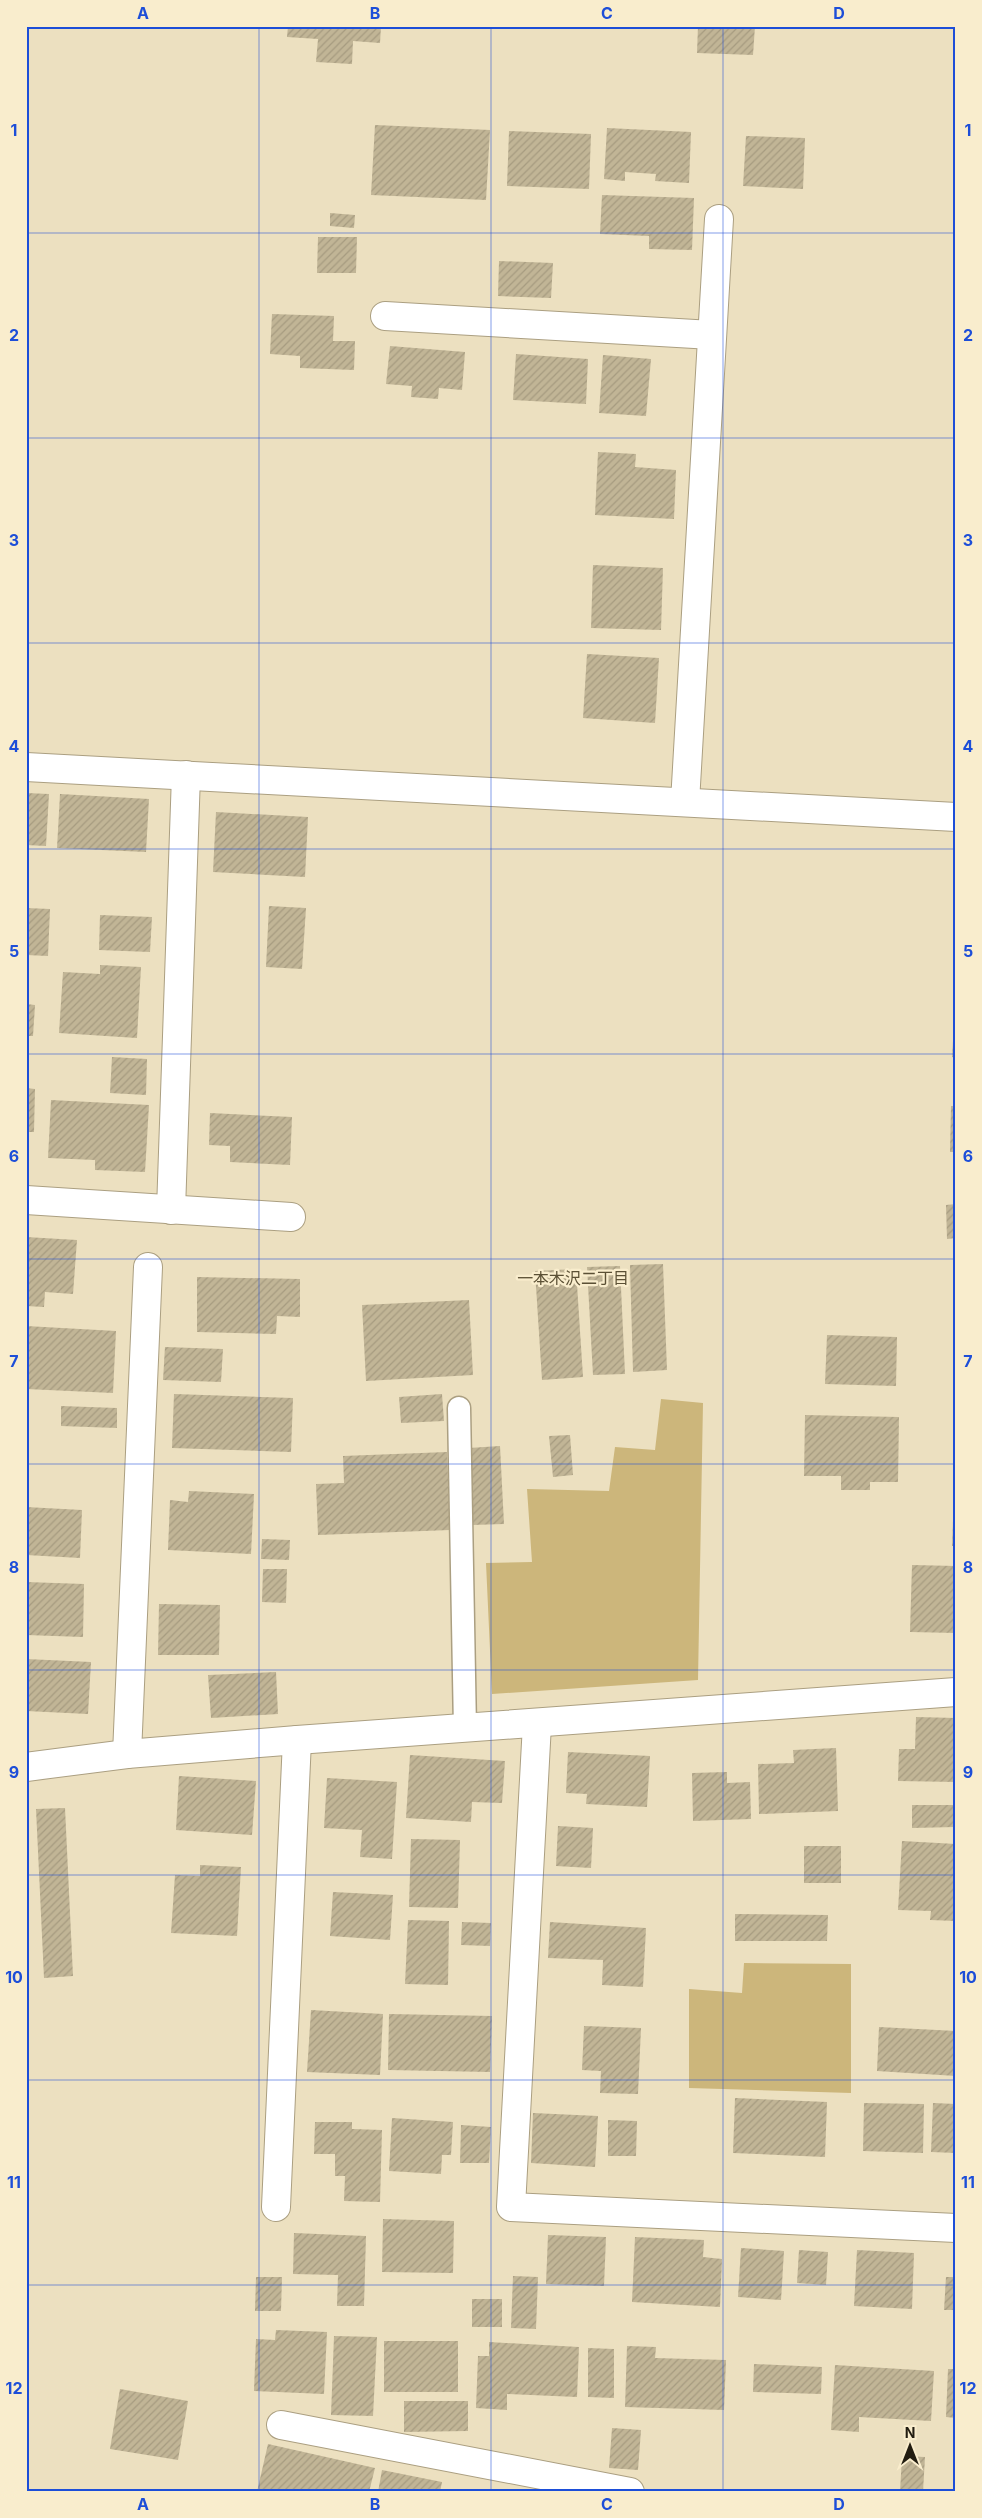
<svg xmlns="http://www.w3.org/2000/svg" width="982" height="2518" font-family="Inter,'Noto Sans JP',sans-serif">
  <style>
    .green { fill: #ccb67b }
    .building { fill: url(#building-hatch) }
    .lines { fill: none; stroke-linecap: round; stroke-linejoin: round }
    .lane-casing { stroke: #ab9f81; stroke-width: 25 }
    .street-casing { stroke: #ab9f81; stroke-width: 30 }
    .lane { stroke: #fff; stroke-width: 22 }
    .street { stroke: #fff; stroke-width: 28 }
    .grid { fill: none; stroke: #1d4ed8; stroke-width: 1; stroke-opacity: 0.55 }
    .labels { text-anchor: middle; stroke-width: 4.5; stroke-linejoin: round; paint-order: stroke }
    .neighbourhood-label { font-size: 16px; fill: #5b5035; stroke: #f9edcd }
    .neatline { fill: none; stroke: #1d4ed8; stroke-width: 2 }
    .grid-label { font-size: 16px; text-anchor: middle; font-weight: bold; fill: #1d4ed8 }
  </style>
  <defs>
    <pattern id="building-hatch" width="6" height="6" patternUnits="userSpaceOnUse" patternTransform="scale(1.25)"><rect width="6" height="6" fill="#c1b596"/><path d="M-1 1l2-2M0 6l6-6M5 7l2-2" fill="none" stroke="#a69b80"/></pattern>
  </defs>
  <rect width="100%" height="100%" fill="#ece0c0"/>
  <!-- green -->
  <g class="green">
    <polygon points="661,1399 703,1403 698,1680 492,1694 486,1563 532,1562 527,1489 609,1491 615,1447 655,1450"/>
    <polygon points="744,1963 851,1964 851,2093 689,2088 689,1989 742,1993"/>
  </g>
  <!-- building -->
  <g class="building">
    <polygon points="288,26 381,26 380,43 353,41 352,64 316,62 318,39 287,37"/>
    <polygon points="698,26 755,26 753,55 697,53"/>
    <polygon points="375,125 490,130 486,200 371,195"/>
    <polygon points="607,128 691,132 689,183 655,181 656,174 625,172 625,181 604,179"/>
    <polygon points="509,131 591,134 589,189 507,186"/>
    <polygon points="746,136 805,138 803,189 743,186"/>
    <polygon points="602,195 694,198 692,250 649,249 649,236 600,234"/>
    <polygon points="330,213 355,215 354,228 330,226"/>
    <polygon points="318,237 357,237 356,273 317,273"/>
    <polygon points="499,261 553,263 551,298 498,296"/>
    <polygon points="272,314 334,316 333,341 355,341 354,370 300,368 300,356 270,354"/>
    <polygon points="390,346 465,352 462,390 439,388 438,399 411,397 412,386 386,384"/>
    <polygon points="516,354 588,359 586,404 513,400"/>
    <polygon points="603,355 651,359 646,416 599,413"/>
    <polygon points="598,452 636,454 635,467 676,470 674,519 595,515"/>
    <polygon points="593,565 663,568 661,630 591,628"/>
    <polygon points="587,654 659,658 655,723 583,718"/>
    <polygon points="26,793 49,794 46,846 26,845"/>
    <polygon points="60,794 149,799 146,852 57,848"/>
    <polygon points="216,812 308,817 305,877 213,872"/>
    <polygon points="269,906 306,908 302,969 266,967"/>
    <polygon points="26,908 50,909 48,956 26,955"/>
    <polygon points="100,915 152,917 150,952 99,950"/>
    <polygon points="100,965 141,967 137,1038 59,1033 63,972 100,974"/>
    <polygon points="26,1004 35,1005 33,1036 26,1036"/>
    <polygon points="954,1025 956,1025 956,1058 952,1057"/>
    <polygon points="112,1057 147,1059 146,1095 110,1093"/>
    <polygon points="26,1088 35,1089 34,1132 26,1132"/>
    <polygon points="51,1100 149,1105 145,1172 95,1170 95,1160 48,1158"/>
    <polygon points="951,1106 956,1106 956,1152 950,1152"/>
    <polygon points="210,1113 292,1117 290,1165 230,1162 230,1146 209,1145"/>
    <polygon points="956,1204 956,1238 947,1239 946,1205"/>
    <polygon points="26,1237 77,1240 73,1294 45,1292 44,1307 26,1306"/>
    <polygon points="663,1264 667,1370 633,1372 630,1265"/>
    <polygon points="620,1266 625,1374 593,1375 587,1267"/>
    <polygon points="576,1269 583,1377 542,1380 535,1271"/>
    <polygon points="197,1277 300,1279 300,1317 277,1316 276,1334 197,1332"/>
    <polygon points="469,1300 473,1375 366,1381 362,1305"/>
    <polygon points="26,1326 116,1331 113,1393 26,1389"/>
    <polygon points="827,1335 897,1337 896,1386 825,1384"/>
    <polygon points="165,1347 223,1349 221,1382 163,1380"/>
    <polygon points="174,1394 293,1398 291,1452 172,1448"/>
    <polygon points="442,1394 444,1421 401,1423 399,1397"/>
    <polygon points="61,1406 117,1408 117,1428 61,1426"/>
    <polygon points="805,1415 899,1417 898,1482 870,1482 870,1490 841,1490 841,1476 804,1476"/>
    <polygon points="570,1435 573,1475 553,1477 549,1436"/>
    <polygon points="500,1446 504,1524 472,1525 469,1448"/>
    <polygon points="447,1452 450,1530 318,1535 316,1484 344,1483 343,1456"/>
    <polygon points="189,1491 254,1494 251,1554 168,1550 170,1500 188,1502"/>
    <polygon points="954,1495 956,1495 956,1546 952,1546"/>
    <polygon points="26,1507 82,1510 80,1558 26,1555"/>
    <polygon points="262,1539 290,1540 289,1560 261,1559"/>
    <polygon points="912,1565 956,1566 956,1633 910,1632"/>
    <polygon points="263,1569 287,1569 286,1603 262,1602"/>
    <polygon points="26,1582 84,1584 83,1637 26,1635"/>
    <polygon points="159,1604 220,1605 219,1655 158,1655"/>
    <polygon points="26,1659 91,1662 88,1714 26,1711"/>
    <polygon points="276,1672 278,1714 211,1718 208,1675"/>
    <polygon points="916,1717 956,1718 956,1782 898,1781 899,1749 915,1749"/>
    <polygon points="836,1748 838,1811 759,1814 758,1764 794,1763 793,1750"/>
    <polygon points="568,1752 650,1756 647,1807 586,1804 587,1794 566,1793"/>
    <polygon points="410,1755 505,1761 502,1803 472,1802 471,1822 406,1818"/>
    <polygon points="727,1772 727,1783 750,1782 751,1819 693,1821 692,1773"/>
    <polygon points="179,1776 256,1781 252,1835 176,1830"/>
    <polygon points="327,1778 397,1782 392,1859 360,1857 362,1830 324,1828"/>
    <polygon points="912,1805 956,1805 956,1827 912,1828"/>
    <polygon points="65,1808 73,1976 44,1978 36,1809"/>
    <polygon points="558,1826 593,1828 591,1868 556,1866"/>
    <polygon points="411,1839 460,1840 458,1908 409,1907"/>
    <polygon points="902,1841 956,1844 956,1921 930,1920 931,1911 898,1910"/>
    <rect x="804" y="1846" width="37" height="37"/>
    <polygon points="200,1865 241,1867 237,1936 171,1933 175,1875 200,1876"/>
    <polygon points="333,1892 393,1895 390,1940 330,1936"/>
    <polygon points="735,1914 828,1915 827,1941 735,1941"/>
    <polygon points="408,1920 449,1921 448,1985 405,1984"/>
    <polygon points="462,1922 491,1923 490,1946 461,1945"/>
    <polygon points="550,1922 646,1928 643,1987 602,1985 603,1960 548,1958"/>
    <polygon points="311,2010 383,2014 380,2075 307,2072"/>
    <polygon points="389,2014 492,2016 490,2072 388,2070"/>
    <polygon points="584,2026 641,2028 638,2094 600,2093 601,2071 582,2070"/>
    <polygon points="879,2027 956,2031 956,2076 877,2071"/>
    <polygon points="735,2098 827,2102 825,2157 733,2153"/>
    <polygon points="864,2103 924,2104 923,2153 863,2151"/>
    <polygon points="933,2103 956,2104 956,2153 931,2152"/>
    <polygon points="533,2113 598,2116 595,2167 531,2163"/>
    <polygon points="392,2118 453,2122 451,2155 442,2155 441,2174 389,2171"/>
    <polygon points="608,2120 637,2121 636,2156 608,2156"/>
    <polygon points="315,2122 352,2122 352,2129 382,2130 380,2202 344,2201 345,2176 335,2176 335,2154 314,2154"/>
    <polygon points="461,2125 491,2127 489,2163 460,2163"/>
    <polygon points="383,2219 454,2221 453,2273 382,2272"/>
    <polygon points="294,2233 366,2236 364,2306 337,2306 338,2275 293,2274"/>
    <polygon points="548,2235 606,2237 604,2286 546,2284"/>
    <polygon points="635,2237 704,2240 703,2257 722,2259 720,2307 632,2302"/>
    <polygon points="741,2248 784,2251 781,2300 738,2297"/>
    <polygon points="799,2250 828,2252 826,2285 797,2283"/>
    <polygon points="857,2250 914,2253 912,2309 854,2306"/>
    <polygon points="513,2276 538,2277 536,2329 511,2328"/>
    <polygon points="256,2277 282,2277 281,2311 255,2311"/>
    <polygon points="946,2277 956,2277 956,2310 944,2310"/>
    <rect x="472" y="2299" width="30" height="28"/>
    <polygon points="276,2330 327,2332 324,2394 254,2391 256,2339 275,2340"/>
    <polygon points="334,2336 377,2337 373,2416 331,2415"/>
    <rect x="384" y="2341" width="74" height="51"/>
    <polygon points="489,2342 579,2347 577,2397 507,2394 507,2410 476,2408 478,2356 489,2356"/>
    <polygon points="627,2346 656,2347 655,2358 726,2360 724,2410 625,2407"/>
    <polygon points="588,2348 614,2349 614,2398 588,2397"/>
    <polygon points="754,2364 822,2367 821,2394 753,2392"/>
    <polygon points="835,2365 934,2371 931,2421 859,2417 859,2432 831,2430"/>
    <polygon points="948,2369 956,2369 956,2418 946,2417"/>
    <polygon points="120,2389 188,2401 178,2460 110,2449"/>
    <polygon points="404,2401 468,2401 468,2431 404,2432"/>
    <polygon points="612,2428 641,2430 638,2470 609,2468"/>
    <polygon points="268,2444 375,2468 369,2492 257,2492"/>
    <polygon points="902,2456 925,2457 923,2492 900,2492"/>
    <polygon points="382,2470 442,2482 440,2492 378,2492"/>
  </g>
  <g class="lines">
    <defs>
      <polyline id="lane" points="459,1408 465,1729"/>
      <g id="street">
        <polyline points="385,316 712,335"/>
        <polyline points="26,767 956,817"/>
        <polyline points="685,802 719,219"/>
        <polyline points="26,1200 291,1217"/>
        <polyline points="171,1210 186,775"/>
        <polyline points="537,1724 511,2207 956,2228"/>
        <polyline points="127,1754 148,1267"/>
        <polyline points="26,1767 127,1754 297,1740 956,1692"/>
        <polyline points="276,2207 297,1740"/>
        <polyline points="281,2425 630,2492"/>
      </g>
    </defs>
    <!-- lane casing -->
    <use href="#lane" class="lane-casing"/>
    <!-- street casing -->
    <use href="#street" class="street-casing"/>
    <!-- lane -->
    <use href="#lane" class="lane"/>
    <!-- street -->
    <use href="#street" class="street"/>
  </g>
  <!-- grid -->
  <path class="grid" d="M259,26V2492M491,26V2492M723,26V2492M26,233H956M26,438H956M26,643H956M26,849H956M26,1054H956M26,1259H956M26,1464H956M26,1670H956M26,1875H956M26,2080H956M26,2285H956"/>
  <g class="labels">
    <!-- neighbourhood labels -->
    <g class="neighbourhood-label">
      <text x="573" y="1284">一本木沢二丁目</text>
    </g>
  </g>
  <!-- border -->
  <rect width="982" height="2518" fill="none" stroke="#f9edcd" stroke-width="55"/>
  <!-- north arrow -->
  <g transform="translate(910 2446)" stroke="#f9edcd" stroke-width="4" paint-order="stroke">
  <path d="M0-4L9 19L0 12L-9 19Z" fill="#221d11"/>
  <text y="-8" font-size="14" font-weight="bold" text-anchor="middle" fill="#221d11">N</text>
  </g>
  <rect x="28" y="28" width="926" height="2462" class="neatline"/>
  <g class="grid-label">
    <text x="143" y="19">A</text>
    <text x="375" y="19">B</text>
    <text x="607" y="19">C</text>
    <text x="839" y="19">D</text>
    <text x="14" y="136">1</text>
    <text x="968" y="136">1</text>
    <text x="14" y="341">2</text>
    <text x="968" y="341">2</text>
    <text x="14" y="546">3</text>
    <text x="968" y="546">3</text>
    <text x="14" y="752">4</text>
    <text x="968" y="752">4</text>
    <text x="14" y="957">5</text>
    <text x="968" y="957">5</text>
    <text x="14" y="1162">6</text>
    <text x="968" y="1162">6</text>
    <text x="14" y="1367">7</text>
    <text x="968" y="1367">7</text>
    <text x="14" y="1573">8</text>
    <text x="968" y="1573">8</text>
    <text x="14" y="1778">9</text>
    <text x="968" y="1778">9</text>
    <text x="14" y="1983">10</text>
    <text x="968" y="1983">10</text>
    <text x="14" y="2188">11</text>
    <text x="968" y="2188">11</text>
    <text x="14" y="2394">12</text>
    <text x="968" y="2394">12</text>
    <text x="143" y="2510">A</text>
    <text x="375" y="2510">B</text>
    <text x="607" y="2510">C</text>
    <text x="839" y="2510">D</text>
  </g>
</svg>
